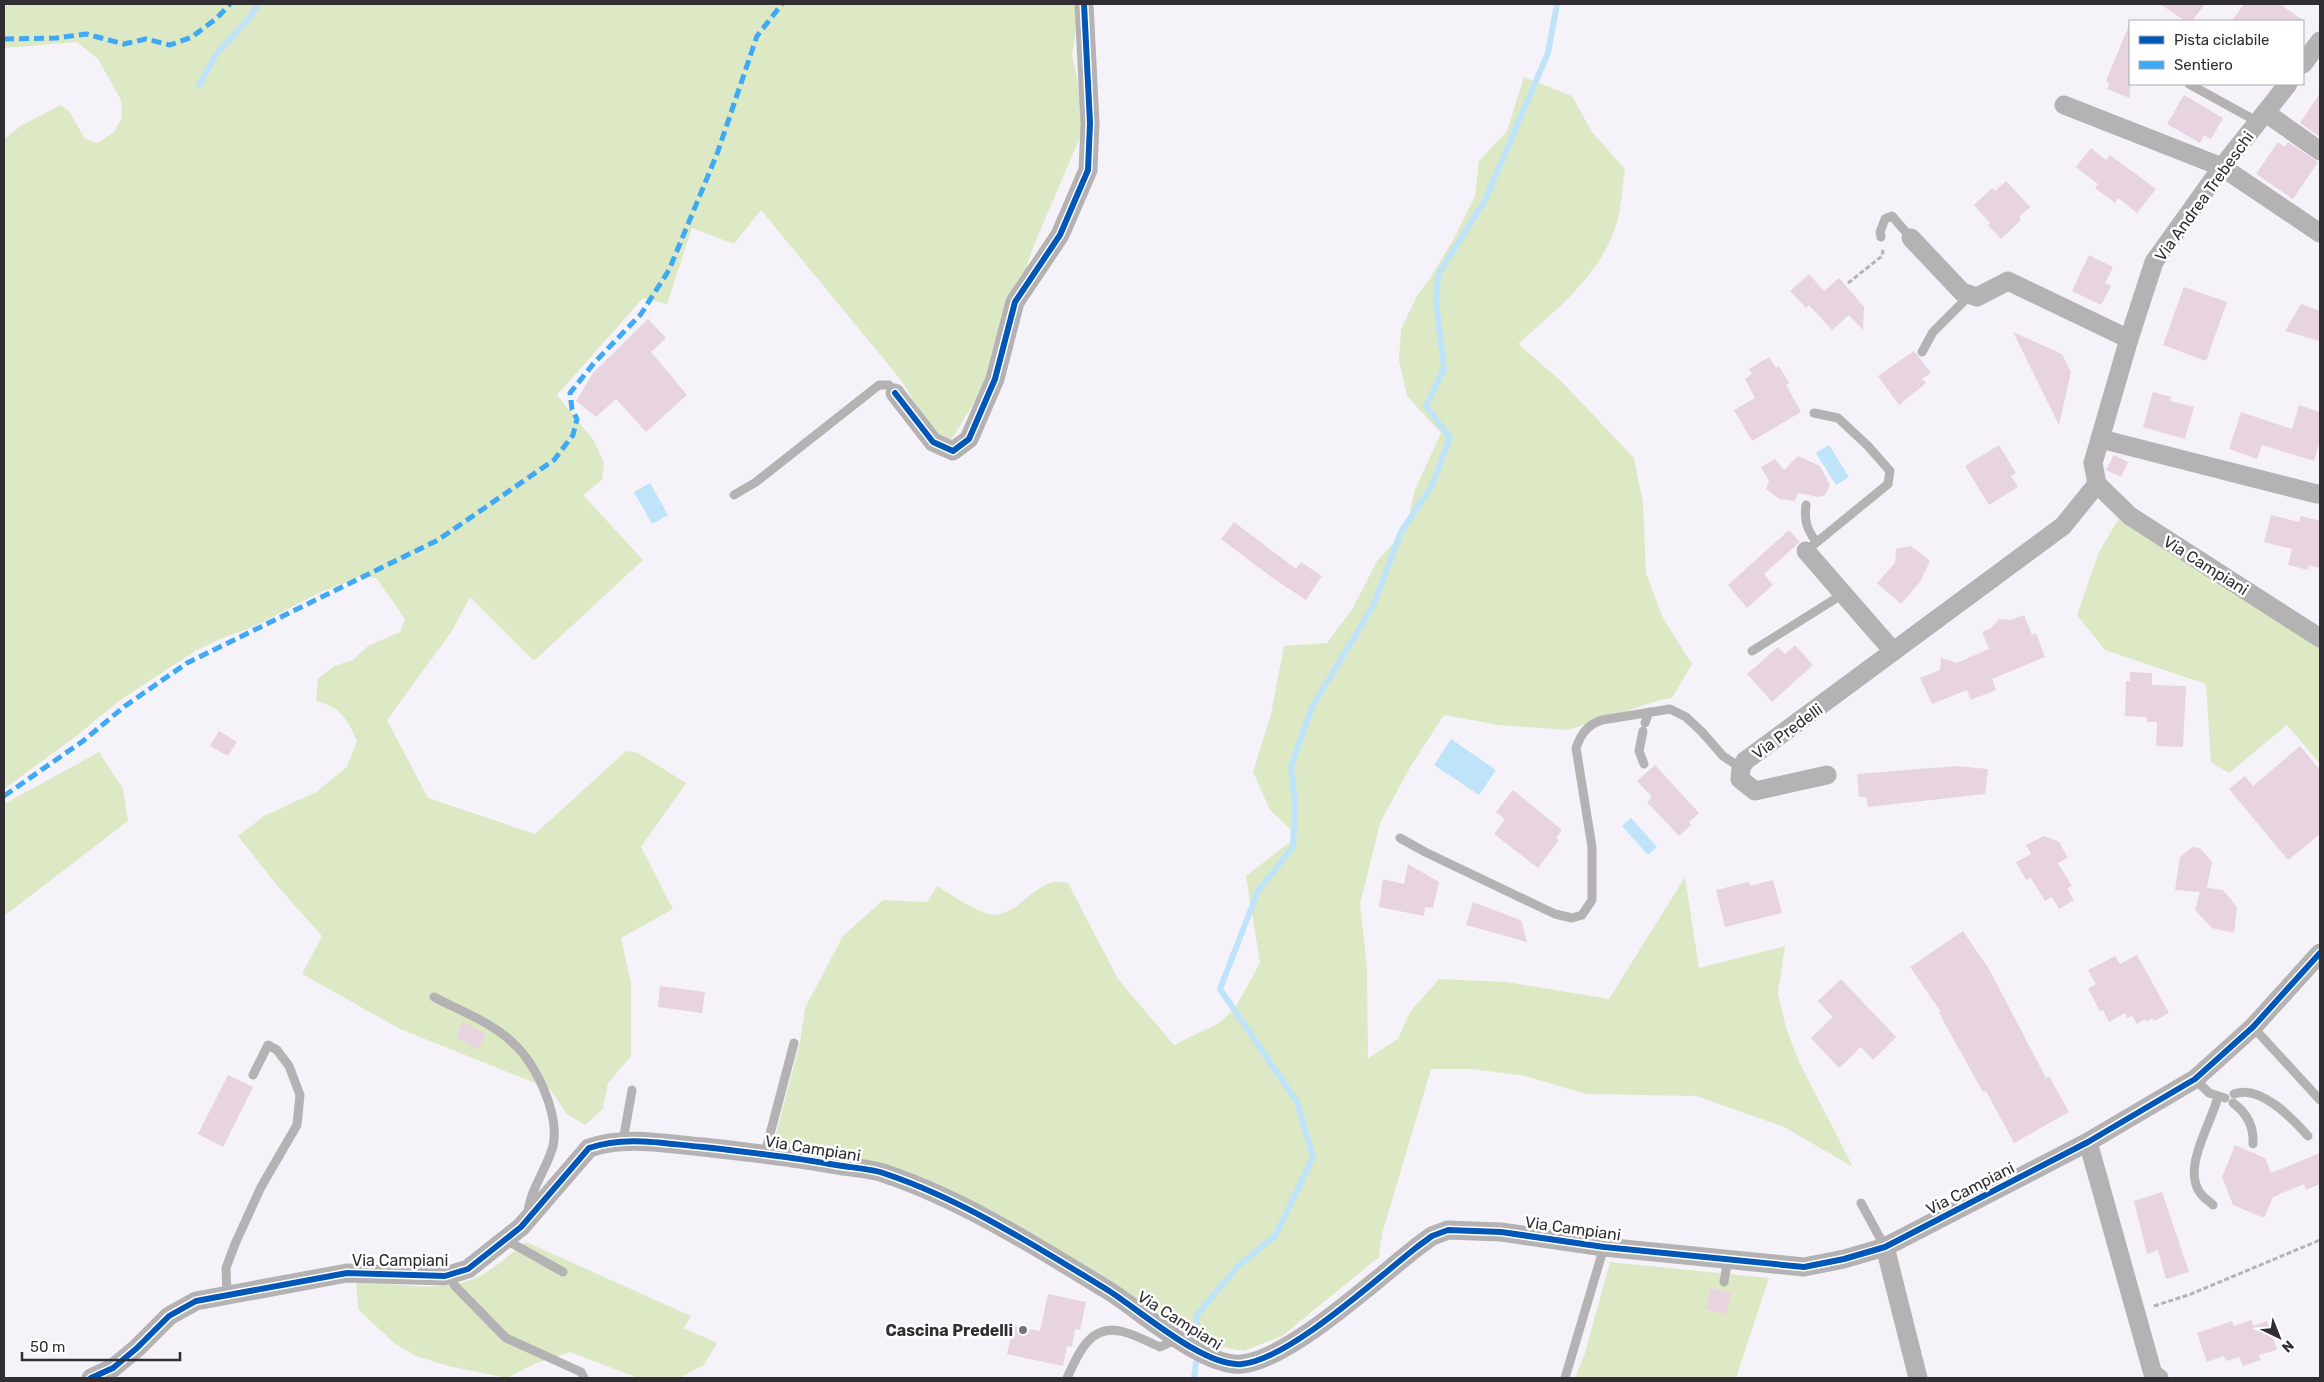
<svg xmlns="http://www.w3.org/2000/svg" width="2324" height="1382" font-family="Rubik,sans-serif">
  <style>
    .green { fill: #dce9c4 }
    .water { fill: #bfe3f9 }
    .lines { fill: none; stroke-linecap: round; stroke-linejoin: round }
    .stream { stroke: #bfe3f9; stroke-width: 6 }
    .building { fill: #e7d4e0 }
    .path { stroke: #b6b3b6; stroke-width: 3; stroke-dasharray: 5 2.5; stroke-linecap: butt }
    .lane { stroke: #b5b2b3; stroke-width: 9 }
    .street { stroke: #b5b2b3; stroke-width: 19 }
    .quiet { stroke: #3fa9f5; stroke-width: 5; stroke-dasharray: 10 5; stroke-linecap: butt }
    .cycleway-casing { stroke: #fff; stroke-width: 9 }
    .cycleway { stroke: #0057b8; stroke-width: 6 }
    .poi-dot { fill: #757279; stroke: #fff; stroke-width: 2 }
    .labels { text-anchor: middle; stroke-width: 5; stroke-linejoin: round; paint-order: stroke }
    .street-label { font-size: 16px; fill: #302d33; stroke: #fff }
    .poi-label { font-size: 16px; font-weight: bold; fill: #302d33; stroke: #fff; text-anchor: end }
  </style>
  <rect width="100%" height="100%" fill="#f6f2fa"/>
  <!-- green -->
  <g class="green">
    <path d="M4,4H1080L1072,55L1087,121L1034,245L989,378L952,439L934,433L901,380L761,210L734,244L692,228L667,304L643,298L557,395L594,441L604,463L602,480L583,495L643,560L534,661L470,597L452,631L387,720L428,798L535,834L626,751L638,753L686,783L641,847L673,909L621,938L631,983V1056L608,1083L603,1109L585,1125L567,1114L550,1089L400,1029L302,974L322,936L280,889L238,836L264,816L316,792L347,767L357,741C347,718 341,709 316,700L318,679L334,666L353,660L368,646L400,632L405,619L376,578L361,576L319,593L251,628L220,639L195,651L119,701L75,737L4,789V139L22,125L61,105L69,111L85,139L98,143L114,132L122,117L121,100L98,59L77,42L4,48Z"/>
    <path d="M1524,77L1572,96L1592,132L1625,169C1622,187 1622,207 1616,225C1601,275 1555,311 1518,344L1562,382L1634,458L1643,503L1646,573L1663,618L1692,664L1672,698L1660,700L1568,730L1499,725L1444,715L1409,769L1380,823L1360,904L1367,968L1368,1058L1398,1039L1410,1012L1439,979L1506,982L1609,999L1685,877L1699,968L1785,946L1778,993L1786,1028L1800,1064L1853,1167L1784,1127L1696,1096L1586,1094L1526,1076L1472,1069H1431L1382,1234L1379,1257L1282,1336L1244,1351L1226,1348L1200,1338L1157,1313L1093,1271L888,1166L773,1146L800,1043L805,1008L843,936L883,900L927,902L937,886C953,895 968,907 985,913C1011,923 1029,888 1053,882C1057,881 1063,883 1068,883L1118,979L1174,1045L1219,1023L1235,1008L1260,963L1246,876L1298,836L1270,810L1253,772L1271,714L1284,646L1327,643L1353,608L1377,561L1407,528L1414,492L1441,433L1407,396L1399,360L1401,329L1418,294L1429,280L1453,240L1475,196L1479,161L1507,131Z"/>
    <polygon points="2119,518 2303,634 2320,649 2320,764 2287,725 2229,773 2211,762 2206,684 2105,650 2077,615 2099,552"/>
    <polygon points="99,752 123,789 128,821 4,916 4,804"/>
    <path d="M526,1242L691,1316L684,1328L717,1343L704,1365L679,1378H638L570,1352L537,1363L507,1378L448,1366L416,1356L394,1343L358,1309L356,1280C393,1283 440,1294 475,1278C493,1271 510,1254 526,1242Z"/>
    <polygon points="1610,1262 1769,1278 1736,1378 1575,1378 1585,1353"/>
  </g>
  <!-- water -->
  <g class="water">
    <polygon points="1829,445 1849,477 1836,485 1816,453"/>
    <polygon points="650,483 668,515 652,524 634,492"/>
    <polygon points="1451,739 1496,770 1479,795 1434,765"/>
    <polygon points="1631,818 1657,847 1648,855 1622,826"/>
  </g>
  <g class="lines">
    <!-- stream -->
    <g class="stream">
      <polyline points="199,85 217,53 246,22 259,4"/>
      <polyline points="1197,1331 1197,1315 1238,1266 1275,1236 1313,1157 1297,1102 1220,989 1258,891 1293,847 1295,806 1291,766 1312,707 1373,606 1401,532 1431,487 1450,438 1426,406 1444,368 1436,302 1438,275 1485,200 1548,53 1557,4"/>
      <polyline points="1194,1378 1196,1363"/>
    </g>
  </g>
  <!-- building -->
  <g class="building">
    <polygon points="2160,4 2205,4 2192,21 2185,21"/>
    <polygon points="2244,4 2280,4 2304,21 2232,21"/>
    <polygon points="2130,23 2130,98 2107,89 2109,83 2106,81"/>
    <polygon points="2320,93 2320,137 2300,123"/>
    <polygon points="2184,95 2223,118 2211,139 2204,135 2200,143 2167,124"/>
    <polygon points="2278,142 2284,147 2288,142 2318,162 2293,199 2256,174"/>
    <polygon points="2091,148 2106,160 2110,155 2156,189 2137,213 2118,198 2115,203 2095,188 2098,184 2076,167"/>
    <polygon points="2006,181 2030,207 2019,217 2021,220 2001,239 1988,225 1990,223 1974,205 1992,188 1995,191"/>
    <polygon points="2089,255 2113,267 2105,283 2111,286 2101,305 2072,291"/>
    <polygon points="1809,274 1824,291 1839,278 1864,307 1863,330 1849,315 1832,330 1809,305 1806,308 1790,291"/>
    <polygon points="2184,287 2227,302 2206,361 2163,345"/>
    <polygon points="2301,304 2320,311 2320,341 2285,331"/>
    <polygon points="648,319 666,338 651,352 687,395 646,432 616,399 596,417 576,401 593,373"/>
    <polygon points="2013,332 2062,354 2071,372 2059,425"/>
    <polygon points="1914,351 1931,373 1922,379 1926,383 1899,405 1878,376"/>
    <polygon points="1769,357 1776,368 1779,366 1789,383 1786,385 1801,412 1752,441 1734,410 1755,398 1745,379 1752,374 1749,369"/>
    <polygon points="2153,392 2171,397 2170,401 2194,407 2185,439 2143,427"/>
    <polygon points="2299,405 2320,412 2320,440 2314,461 2262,445 2257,459 2229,449 2241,412 2292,429"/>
    <polygon points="1999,445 2016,473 2011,476 2018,487 1989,505 1965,466"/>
    <polygon points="2114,455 2128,462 2121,477 2106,470"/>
    <polygon points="1798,456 1820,466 1830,485 1825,495 1819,497 1798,493 1795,501 1779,499 1766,489 1769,481 1761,467 1775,459 1784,470"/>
    <polygon points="2271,515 2299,522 2301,516 2320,521 2320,568 2309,565 2308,570 2288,565 2292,549 2264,542"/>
    <polygon points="1234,522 1296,569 1301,562 1322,576 1306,600 1274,579 1221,539"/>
    <polygon points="1789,530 1800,542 1764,574 1773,585 1747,608 1728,585"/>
    <polygon points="1911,546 1930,561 1920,582 1901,604 1877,583 1895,563 1896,549"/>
    <polygon points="2024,615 2032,635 2036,633 2045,657 1992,679 1996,690 1971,700 1967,690 1932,704 1920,678 1940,670 1941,658 1957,663 1989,649 1982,632 1991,628 1999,619 2011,620"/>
    <polygon points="1795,645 1813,665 1772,702 1747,674 1778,647 1785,654"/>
    <polygon points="2130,672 2152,673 2152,685 2186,686 2183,747 2156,746 2157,722 2147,722 2147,717 2125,716 2126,681 2130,681"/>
    <polygon points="219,731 237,742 228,756 210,746"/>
    <polygon points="2300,746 2320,770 2320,834 2288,860 2229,789 2245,776 2253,786"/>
    <polygon points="1655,765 1699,813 1689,822 1691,825 1679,836 1647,802 1652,797 1637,781"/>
    <polygon points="1957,766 1988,769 1985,794 1868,807 1866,797 1859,797 1857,774"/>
    <polygon points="1513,790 1562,830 1556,838 1559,840 1538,868 1494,834 1505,819 1496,812"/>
    <polygon points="2044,836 2059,842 2068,858 2058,863 2072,886 2067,888 2074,900 2059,909 2052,897 2045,901 2031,878 2026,880 2016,862 2031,854 2026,845"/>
    <polygon points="2193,847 2200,848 2212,862 2207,888 2223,890 2237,907 2234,933 2212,928 2195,910 2200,892 2175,890 2180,857"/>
    <polygon points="1408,864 1439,882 1433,908 1425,907 1424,916 1379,907 1383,879 1404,884"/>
    <polygon points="1773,880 1782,913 1725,927 1716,890 1749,882 1750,886"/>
    <polygon points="1473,902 1520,920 1522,923 1527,942 1466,925"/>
    <polygon points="1963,931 1989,969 2046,1078 2049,1076 2069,1112 2014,1143 1986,1091 1983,1092 1939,1013 1941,1012 1910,967"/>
    <polygon points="2137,955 2169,1013 2154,1021 2152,1018 2147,1022 2145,1019 2137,1024 2132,1016 2127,1018 2125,1013 2109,1022 2103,1010 2100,1011 2088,989 2096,984 2088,970 2115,956 2120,964"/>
    <polygon points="1841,979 1896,1037 1873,1060 1861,1047 1839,1068 1811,1038 1833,1017 1818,1001"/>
    <polygon points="660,986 705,992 702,1013 658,1007"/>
    <polygon points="463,1022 486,1034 478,1049 456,1037"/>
    <polygon points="228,1075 253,1087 223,1147 198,1134"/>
    <polygon points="2235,1145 2265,1158 2271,1173 2320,1153 2320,1184 2306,1190 2304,1184 2273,1197 2264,1218 2233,1205 2222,1177"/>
    <polygon points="2162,1192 2189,1272 2166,1279 2158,1250 2147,1254 2134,1201"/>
    <polygon points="1711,1288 1731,1293 1726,1314 1706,1309"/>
    <polygon points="1048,1294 1086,1302 1080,1330 1075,1329 1072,1347 1067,1346 1063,1366 1007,1354 1013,1326 1040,1331"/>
    <polygon points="2251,1320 2254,1326 2267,1321 2277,1350 2259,1355 2261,1360 2243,1366 2239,1357 2226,1361 2224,1356 2207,1362 2197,1333 2232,1321 2234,1326"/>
  </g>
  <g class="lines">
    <!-- path -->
    <g class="path">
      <polyline points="1848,283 1882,256 1883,250"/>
      <polyline points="2154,1306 2191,1294 2320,1240"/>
    </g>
    <!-- lane -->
    <g class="lane">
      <polyline points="2189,84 2258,122"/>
      <polyline points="1881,237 1880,232 1885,219 1892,216 1911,238"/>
      <polyline points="1922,352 1933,332 1970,295"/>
      <polyline points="734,495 756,482 879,385 889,385 895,393"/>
      <path d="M1806,505C1804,521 1807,529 1816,542"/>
      <polyline points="1806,551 1888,484 1890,471 1868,446 1838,418 1814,413"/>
      <polyline points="1752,651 1843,594"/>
      <polyline points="1645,723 1649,712"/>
      <polyline points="1643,731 1639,751 1644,764"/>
      <path d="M1400,838L1425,852L1555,914L1572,918L1582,915L1592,900V847L1576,748C1581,734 1587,725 1602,720L1670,709L1686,717L1702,732L1723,756L1741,768"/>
      <path d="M434,997C460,1011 492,1022 513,1043C536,1064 560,1114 553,1146C547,1169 530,1189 528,1213"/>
      <polyline points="2253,1027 2320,1100"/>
      <polyline points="2195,1079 2209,1093 2225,1098"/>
      <path d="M2234,1094C2260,1084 2292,1118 2308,1136"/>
      <path d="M2233,1103C2247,1113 2254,1127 2253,1144"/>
      <polyline points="623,1141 632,1090"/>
      <polyline points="765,1153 794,1043"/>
      <polyline points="1861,1203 1885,1247"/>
      <path d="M2213,1205C2209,1201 2204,1198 2201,1194C2181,1169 2211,1124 2218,1097"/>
      <polyline points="506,1240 563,1272"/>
      <polyline points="453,1274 454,1285 506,1338 581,1372 584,1378"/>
      <polyline points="1724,1282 1728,1259"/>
      <polyline points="227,1294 226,1268 235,1244 261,1187 297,1125 300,1095 289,1066 277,1050 268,1045 253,1075"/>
      <path d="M1067,1378C1078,1354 1090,1322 1124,1332C1136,1335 1148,1342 1160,1347L1177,1339"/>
      <polyline points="1565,1378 1604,1247"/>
    </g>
    <!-- street -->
    <g class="street">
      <polyline points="2303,64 2320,41"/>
      <polyline points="2064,105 2222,167 2320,233"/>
      <polyline points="2266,113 2320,151"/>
      <polyline points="1911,238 1962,292 1977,297 2008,281 2129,339"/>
      <polyline points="895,393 933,442 953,451 969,439 995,379 1015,302 1060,235 1088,170 1090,123 1084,4"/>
      <polyline points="2101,439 2317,494"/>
      <polyline points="2097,484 2093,463 2129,339 2154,262 2222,167 2288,84"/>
      <polyline points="2097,484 2130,516 2320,638"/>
      <polyline points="1806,551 1893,651"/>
      <polyline points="1827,775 1755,791 1740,779 1741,768 1745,761 2063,526 2097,484"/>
      <polyline points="2088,1142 2153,1374 2159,1378"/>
      <polyline points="1885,1247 1918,1378"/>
      <path d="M91,1378L113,1368L137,1348L169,1316L196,1301L347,1273L445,1276L468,1269L521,1227L589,1148C626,1135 666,1144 703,1147C748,1152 792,1157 836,1165C852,1168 870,1168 886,1174C963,1200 1037,1247 1106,1289C1139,1309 1204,1368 1242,1364C1290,1359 1376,1279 1417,1247L1432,1236L1448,1230L1501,1232L1604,1247L1804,1267L1844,1259L1885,1247L2088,1142L2195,1079L2253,1027L2320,953"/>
    </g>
    <!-- quiet -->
    <g class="quiet">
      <polyline points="4,39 56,38 86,34 124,44 146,39 170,45 192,37 217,18 230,4"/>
      <polyline points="4,796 83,741 125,706 187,663 438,540 554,460 573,435 577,419 572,409 570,393 594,363 641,314 669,270 717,154 757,36 782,4"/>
    </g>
    <defs>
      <g id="cycleway">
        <polyline points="895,393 933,442 953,451 969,439 995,379 1015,302 1060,235 1088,170 1090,123 1084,4"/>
        <path d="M91,1378L113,1368L137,1348L169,1316L196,1301L347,1273L445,1276L468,1269L521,1227L589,1148C626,1135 666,1144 703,1147C748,1152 792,1157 836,1165C852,1168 870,1168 886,1174C963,1200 1037,1247 1106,1289C1139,1309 1204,1368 1242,1364C1290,1359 1376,1279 1417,1247L1432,1236L1448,1230L1501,1232L1604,1247L1804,1267L1844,1259L1885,1247L2088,1142L2195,1079L2253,1027L2320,953"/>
      </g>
    </defs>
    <!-- cycleway casing -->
    <use href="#cycleway" class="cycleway-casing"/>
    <!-- cycleway -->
    <use href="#cycleway" class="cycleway"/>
  </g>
  <!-- markers -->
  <circle class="poi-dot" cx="1023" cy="1330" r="5"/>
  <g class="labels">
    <!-- street labels -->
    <g class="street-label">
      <text transform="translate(2204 196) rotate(-54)" y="6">Via Andrea Trebeschi</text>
      <text transform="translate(2206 565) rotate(32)" y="6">Via Campiani</text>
      <text transform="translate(1787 731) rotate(-36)" y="6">Via Predelli</text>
      <text transform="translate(813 1148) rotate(9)" y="6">Via Campiani</text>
      <text transform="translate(1970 1188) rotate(-27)" y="6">Via Campiani</text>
      <text transform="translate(1573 1228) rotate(8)" y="6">Via Campiani</text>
      <text x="400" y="1266">Via Campiani</text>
      <text transform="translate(1180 1320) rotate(32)" y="6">Via Campiani</text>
    </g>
    <!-- poi labels -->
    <g class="poi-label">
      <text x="1013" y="1336">Cascina Predelli</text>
    </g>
  </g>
  <!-- border -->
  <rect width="2324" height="1382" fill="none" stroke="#302d33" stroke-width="10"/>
  <!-- legend -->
  <rect x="2129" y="20" width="175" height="65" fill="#ffffff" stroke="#acabad"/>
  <rect x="2139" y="36" width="25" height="8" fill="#0057b8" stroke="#acabad"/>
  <text x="2174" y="45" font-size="15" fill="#302d33">Pista ciclabile</text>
  <rect x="2139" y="61" width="25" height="8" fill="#3fa9f5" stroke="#acabad"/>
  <text x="2174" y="70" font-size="15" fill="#302d33">Sentiero</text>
  <!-- north arrow -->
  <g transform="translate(2279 1337) rotate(137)" stroke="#ffffff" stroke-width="4" paint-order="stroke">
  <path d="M0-4L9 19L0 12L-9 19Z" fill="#302d33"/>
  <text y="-8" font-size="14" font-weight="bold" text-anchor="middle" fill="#302d33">N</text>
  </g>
  <!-- scale -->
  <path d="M22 1352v8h158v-8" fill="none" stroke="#302d33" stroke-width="2.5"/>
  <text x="30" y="1352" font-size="15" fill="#302d33" stroke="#ffffff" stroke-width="4" paint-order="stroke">50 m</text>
</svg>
